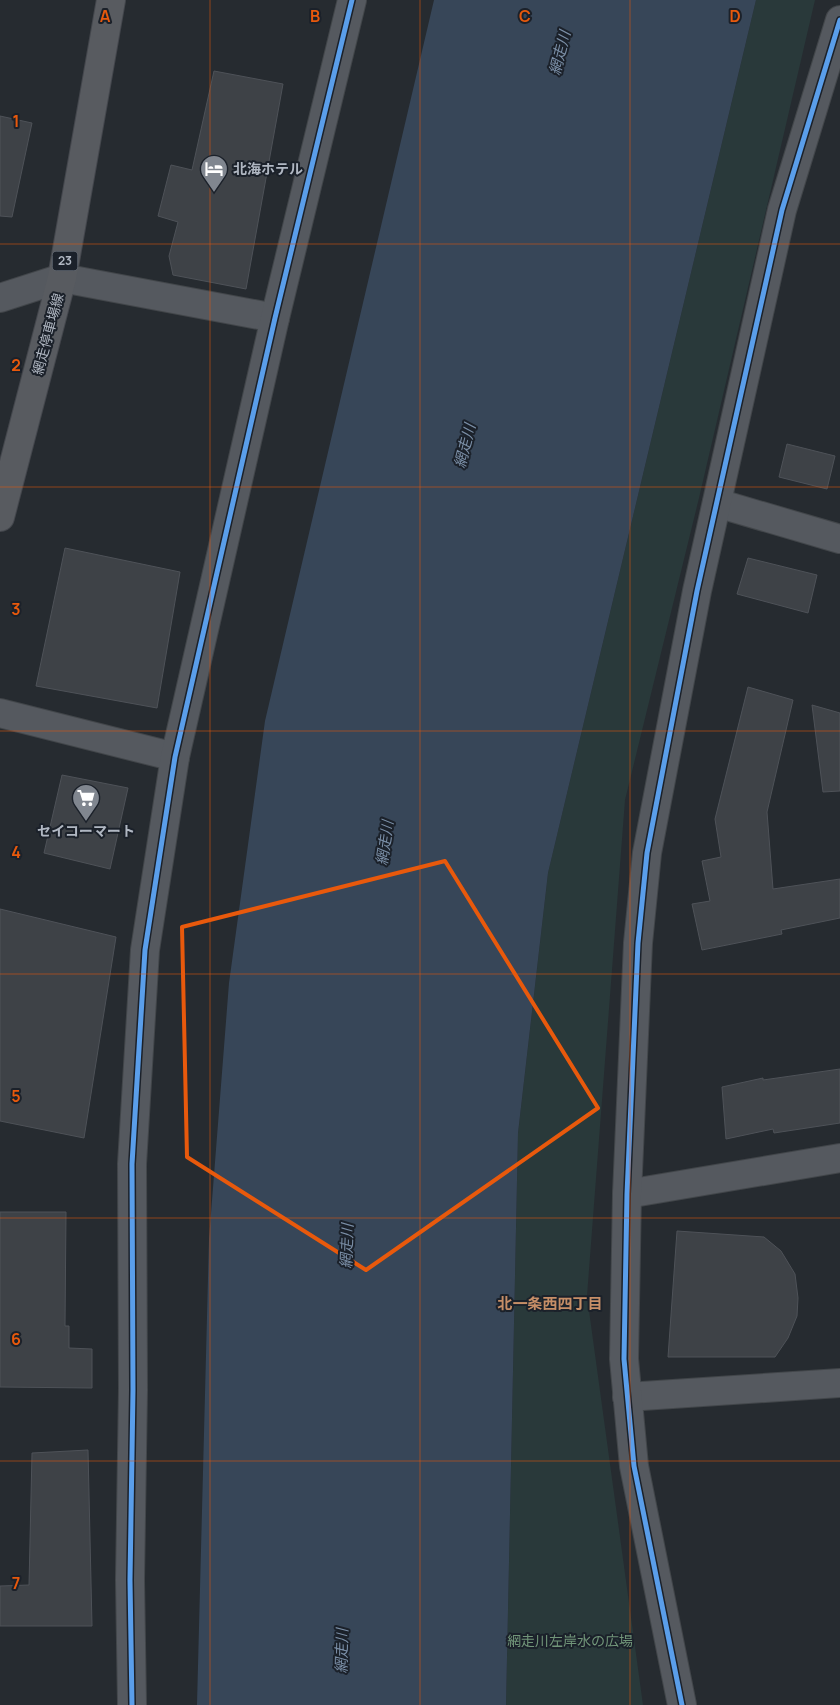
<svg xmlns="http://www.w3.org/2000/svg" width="840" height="1705" font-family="Manrope,'Noto Sans JP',sans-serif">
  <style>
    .green { fill: #29393a }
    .water { fill: #374658 }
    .building { fill: #3e4247; stroke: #4e5258 }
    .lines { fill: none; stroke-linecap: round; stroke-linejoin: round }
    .minor-casing { stroke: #42464a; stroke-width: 30 }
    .tertiary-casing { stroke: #42464a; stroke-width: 30 }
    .primary-casing { stroke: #44474d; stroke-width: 30 }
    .minor { stroke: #55595f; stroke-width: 28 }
    .tertiary { stroke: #55595f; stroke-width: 28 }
    .primary { stroke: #585b60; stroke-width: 28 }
    .cycleway-casing { stroke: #1b212a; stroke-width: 8 }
    .cycleway { stroke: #5a9eea; stroke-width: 5 }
    .marked { fill: none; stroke: #e8590c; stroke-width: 4; stroke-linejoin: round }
    .grid { fill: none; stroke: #e8590c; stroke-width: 1; stroke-opacity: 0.55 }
    .labels { text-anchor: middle; stroke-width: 4; stroke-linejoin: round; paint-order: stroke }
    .shield { fill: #1b212a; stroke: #838a94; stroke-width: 1 }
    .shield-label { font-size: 12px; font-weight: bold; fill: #b0b7c2 }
    .poi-label { font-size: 14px; font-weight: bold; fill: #b0b7c2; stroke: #1b212a; text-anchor: start }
    .street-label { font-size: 14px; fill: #b0b7c2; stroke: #1b212a }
    .park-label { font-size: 14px; fill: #719579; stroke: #1b212a }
    .water-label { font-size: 15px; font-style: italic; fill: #7b8fa7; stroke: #1b212a }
    .neighbourhood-label { font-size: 15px; font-weight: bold; fill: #c68e67; stroke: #1b212a }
    .grid-label { font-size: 16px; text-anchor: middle; font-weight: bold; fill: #e8590c; stroke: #1b212a; stroke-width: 4; stroke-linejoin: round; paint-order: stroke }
  </style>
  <rect width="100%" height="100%" fill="#262b30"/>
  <!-- green -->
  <polygon class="green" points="756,0 815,0 699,498 625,800 587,1296 643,1705 506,1705 518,1133 548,873"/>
  <!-- water -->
  <polygon class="water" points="434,0 756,0 548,873 518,1133 506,1705 197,1705 209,1239 229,983 265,721"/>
  <!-- building -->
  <g class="building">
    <polygon points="214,71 283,84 246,289 173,275 169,256 178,222 158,216 171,165 192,170"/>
    <polygon points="0,116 32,123 12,217 0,216"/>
    <polygon points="787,444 835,456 827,489 779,477"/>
    <polygon points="65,548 180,572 157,708 36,686"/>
    <polygon points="748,558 817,575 808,613 737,594"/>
    <polygon points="748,687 793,700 767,812 773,889 840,879 840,918 781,930 782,934 702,950 692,904 710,901 702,861 721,857 715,819"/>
    <polygon points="812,705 840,713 840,791 823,792"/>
    <polygon points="62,775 128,788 110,869 44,853"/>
    <polygon points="0,909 116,937 84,1138 0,1121"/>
    <polygon points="840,1069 840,1123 774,1133 773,1129 726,1139 722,1087 763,1078 763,1080"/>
    <polygon points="0,1212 66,1212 65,1326 69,1326 69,1348 92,1349 92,1388 0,1387"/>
    <polygon points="677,1231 764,1237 781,1251 795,1274 798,1298 797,1316 788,1338 775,1357 668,1357"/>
    <polygon points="88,1450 92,1626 0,1626 0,1586 29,1585 32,1453"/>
  </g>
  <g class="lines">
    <defs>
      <g id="minor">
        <polyline points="62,278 275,318"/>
        <polyline points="717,503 840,539"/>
        <polyline points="0,713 175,757"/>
        <polyline points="627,1194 840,1158"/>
        <polyline points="627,1397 840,1383"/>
        <polyline points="132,1705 130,1580 133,1390 132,1164 145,950 175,757 275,318 352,0"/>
      </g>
      <g id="tertiary">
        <polyline points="0,298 62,278"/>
        <polyline points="682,1705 634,1466 624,1359 627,1194 638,943 647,853 697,591 782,210 840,20"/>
      </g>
      <polyline id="primary" points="0,517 62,278 111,0"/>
    </defs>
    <!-- minor casing -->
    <use href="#minor" class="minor-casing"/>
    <!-- tertiary casing -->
    <use href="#tertiary" class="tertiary-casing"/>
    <!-- primary casing -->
    <use href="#primary" class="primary-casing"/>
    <!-- minor -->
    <use href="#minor" class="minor"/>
    <!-- tertiary -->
    <use href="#tertiary" class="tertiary"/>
    <!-- primary -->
    <use href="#primary" class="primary"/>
    <defs>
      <g id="cycleway">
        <polyline points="132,1705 130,1580 133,1390 132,1164 145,950 175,757 275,318 352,0"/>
        <polyline points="682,1705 634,1466 624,1359 627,1194 638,943 647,853 697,591 782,210 840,20"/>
      </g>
    </defs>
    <!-- cycleway casing -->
    <use href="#cycleway" class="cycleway-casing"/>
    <!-- cycleway -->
    <use href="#cycleway" class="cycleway"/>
  </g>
  <!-- marked area -->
  <path class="marked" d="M445,861L598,1108L366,1270L187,1157L182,927Z"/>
  <!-- grid -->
  <path class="grid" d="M210,0V1705M420,0V1705M630,0V1705M0,244H840M0,487H840M0,731H840M0,974H840M0,1218H840M0,1461H840"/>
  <!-- icons -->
  <defs>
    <symbol id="hotel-pin" viewBox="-11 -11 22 30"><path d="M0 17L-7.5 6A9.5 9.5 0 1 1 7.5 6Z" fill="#80868f" stroke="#1b212a"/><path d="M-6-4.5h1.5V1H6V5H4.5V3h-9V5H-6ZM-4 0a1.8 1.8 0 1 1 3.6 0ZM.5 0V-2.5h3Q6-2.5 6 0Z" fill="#fff"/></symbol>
    <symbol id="supermarket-pin" viewBox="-11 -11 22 30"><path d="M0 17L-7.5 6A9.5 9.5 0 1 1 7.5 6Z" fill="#80868f" stroke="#1b212a"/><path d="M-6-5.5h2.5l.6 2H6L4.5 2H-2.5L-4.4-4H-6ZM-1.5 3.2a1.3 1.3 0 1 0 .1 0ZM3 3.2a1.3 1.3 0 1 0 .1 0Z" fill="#fff"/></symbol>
  </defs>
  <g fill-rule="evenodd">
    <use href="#hotel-pin" x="198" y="153" width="32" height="43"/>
    <use href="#supermarket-pin" x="70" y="782" width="32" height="43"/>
  </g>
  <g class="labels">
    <!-- shield labels -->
    <rect class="shield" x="52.5" y="251.5" width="25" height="19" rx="4"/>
    <g class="shield-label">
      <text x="65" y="265">23</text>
    </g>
    <!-- poi labels -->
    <g class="poi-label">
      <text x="233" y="174">北海ホテル</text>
      <text x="86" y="836" text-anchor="middle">セイコーマート</text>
    </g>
    <!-- street labels -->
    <g class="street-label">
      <text transform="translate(48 334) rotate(-75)" y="5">網走停車場線</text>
    </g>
    <!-- park labels -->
    <g class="park-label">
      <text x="570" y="1646">網走川左岸水の広場</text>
    </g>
    <!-- water labels -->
    <g class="water-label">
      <text transform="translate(560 53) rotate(-76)" y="5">網走川</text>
      <text transform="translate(465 446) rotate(-76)" y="5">網走川</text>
      <text transform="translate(385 843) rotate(-82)" y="5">網走川</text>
      <text transform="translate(347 1246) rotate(-88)" y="5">網走川</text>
      <text transform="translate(342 1651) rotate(-89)" y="5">網走川</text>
    </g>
    <!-- neighbourhood labels -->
    <g class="neighbourhood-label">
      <text x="550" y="1309">北一条西四丁目</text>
    </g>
  </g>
  <g class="grid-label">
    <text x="105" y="22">A</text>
    <text x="315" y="22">B</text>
    <text x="525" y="22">C</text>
    <text x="735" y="22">D</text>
    <text x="16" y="127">1</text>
    <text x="16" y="371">2</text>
    <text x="16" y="615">3</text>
    <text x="16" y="858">4</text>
    <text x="16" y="1102">5</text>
    <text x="16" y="1345">6</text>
    <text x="16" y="1589">7</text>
  </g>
</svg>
